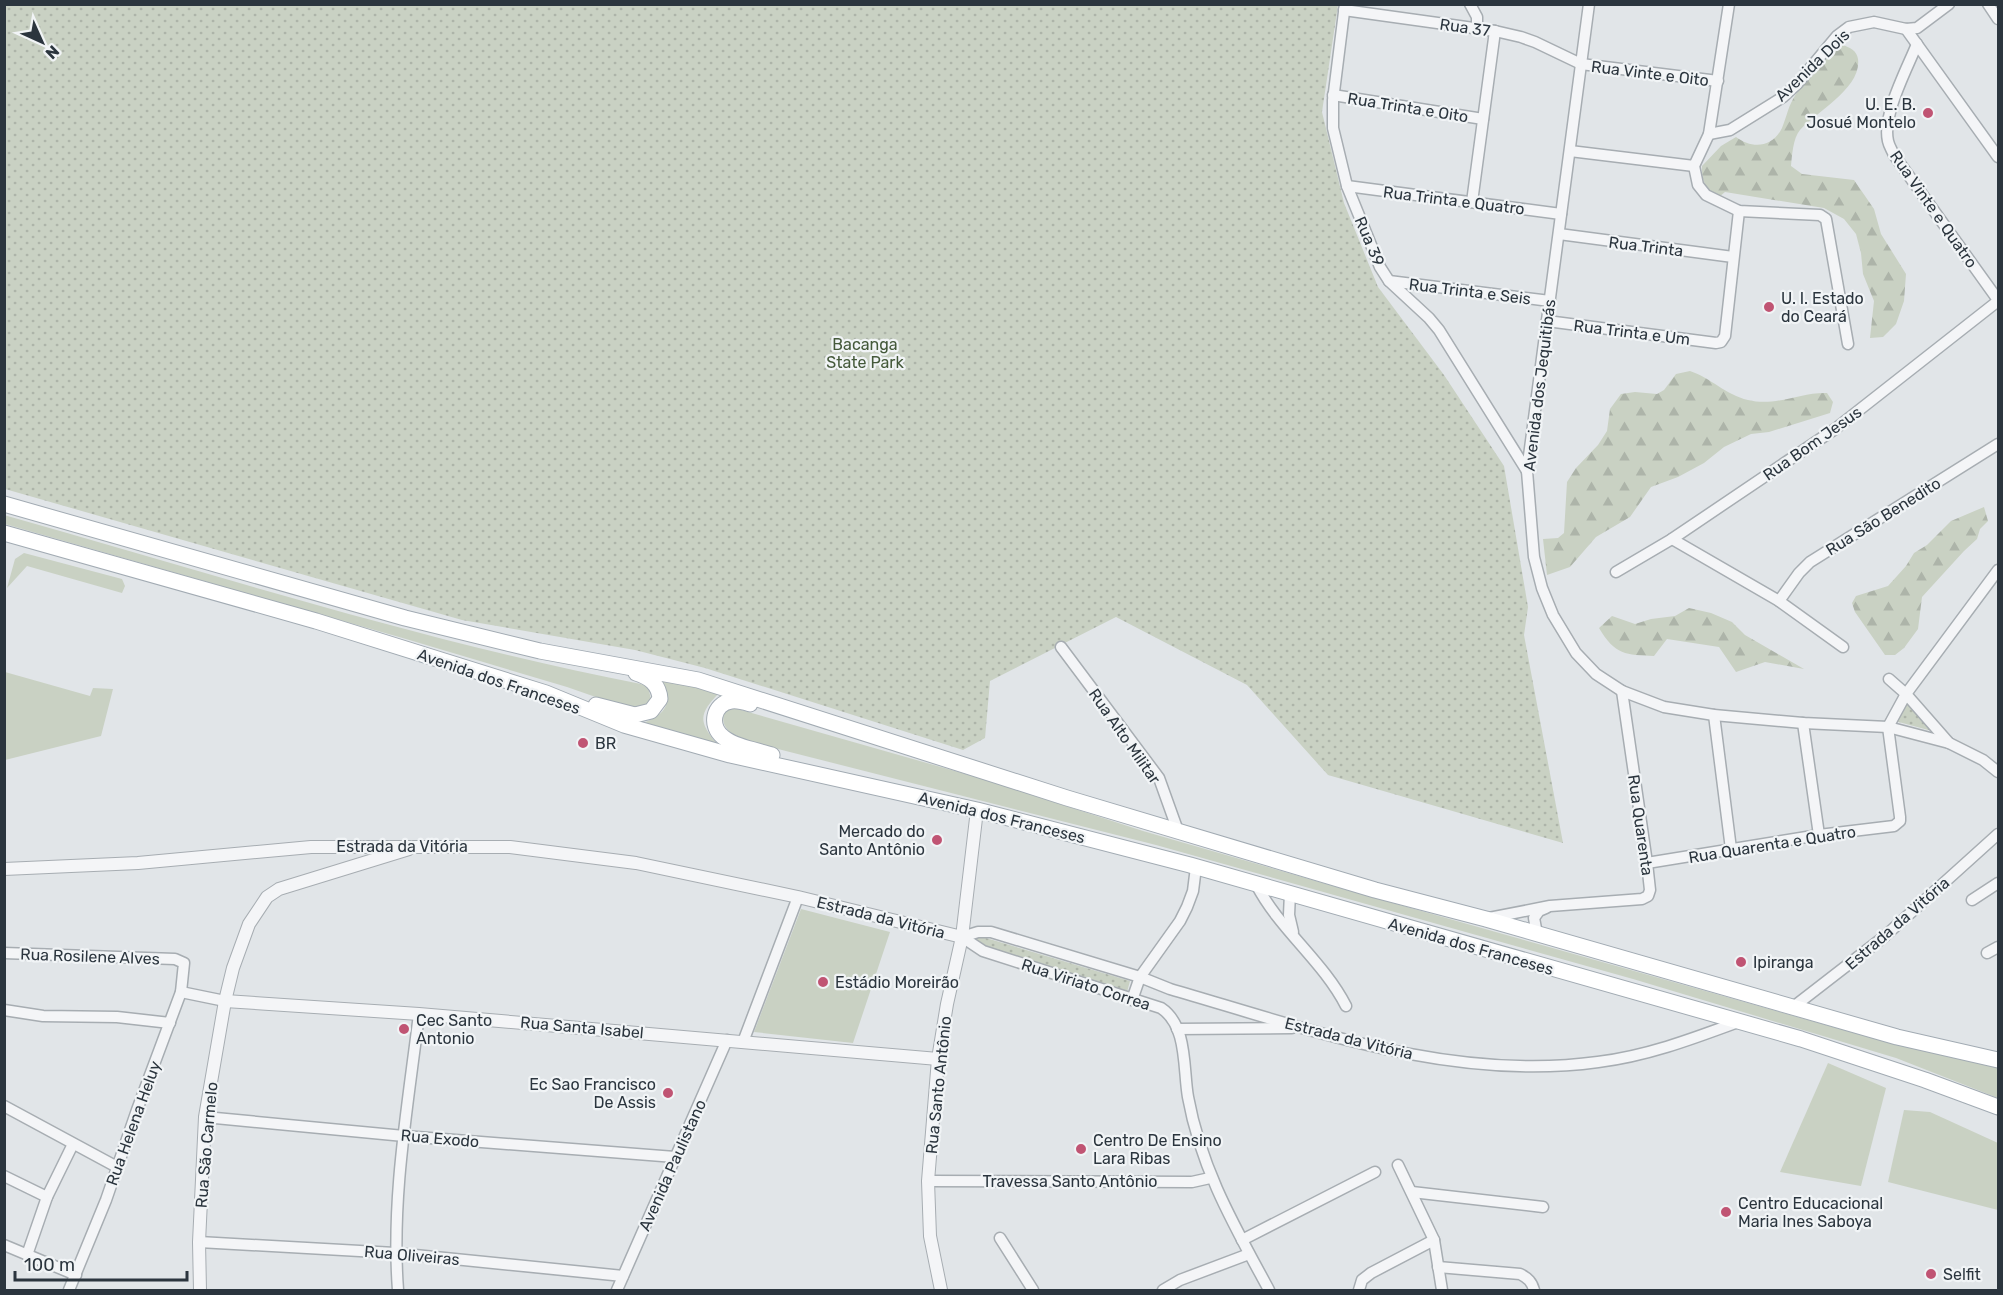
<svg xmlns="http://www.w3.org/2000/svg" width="2003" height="1295" font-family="Rubik,sans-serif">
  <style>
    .green { fill: #c9d1c3 }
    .forest { fill: url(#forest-firs) }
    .park { fill: url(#park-dots) }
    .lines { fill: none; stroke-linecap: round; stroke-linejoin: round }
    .minor-casing { stroke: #a7adb2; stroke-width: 13 }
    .tertiary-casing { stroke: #a7adb2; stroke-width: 14 }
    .primary-casing { stroke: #a2abb3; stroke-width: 17 }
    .minor { stroke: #f4f5f7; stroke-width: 10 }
    .tertiary { stroke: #f4f5f7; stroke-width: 12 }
    .primary { stroke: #fff; stroke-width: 15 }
    .poi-dot { fill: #c05473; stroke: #f1f4f6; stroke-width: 2 }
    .labels { text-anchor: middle; stroke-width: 4.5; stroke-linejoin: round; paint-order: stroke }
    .street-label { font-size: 16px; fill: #2b353e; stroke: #f1f4f6 }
    .poi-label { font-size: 16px; fill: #2b353e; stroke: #f1f4f6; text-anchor: start }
    .park-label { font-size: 16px; fill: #44593a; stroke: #f1f4f6 }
  </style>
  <defs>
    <pattern id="forest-firs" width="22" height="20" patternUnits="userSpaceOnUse" patternTransform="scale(1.5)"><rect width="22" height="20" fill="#c9d1c3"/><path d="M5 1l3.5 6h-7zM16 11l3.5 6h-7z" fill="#adb4a9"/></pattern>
    <pattern id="park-dots" width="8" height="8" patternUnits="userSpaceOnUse" patternTransform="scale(1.5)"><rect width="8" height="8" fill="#c9d1c3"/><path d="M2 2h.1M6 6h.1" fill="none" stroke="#adb4a9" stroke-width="1.8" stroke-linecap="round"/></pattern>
  </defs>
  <rect width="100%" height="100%" fill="#e1e5e8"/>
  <!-- green -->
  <g class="green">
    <path d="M4,515C216,575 426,642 641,684L648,687L651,699L643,708L630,709L567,687L406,639L5,524Z"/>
    <polygon points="24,553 122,579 125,586 122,593 27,566 7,588 15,559"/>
    <polygon points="5,672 90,696 93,688 113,689 101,736 5,760"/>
    <path d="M660,677L719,693C699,714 698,721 717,744L641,724C668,713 673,704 660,677Z"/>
    <path d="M734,708L983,779L1143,831L1347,890L1865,1036L1998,1067V1098L1896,1058L1633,979L1156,845L778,749C759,743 714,738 725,711Z"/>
    <polygon points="801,909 890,932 853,1043 754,1032"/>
    <polygon points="1828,1063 1886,1088 1861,1186 1780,1172"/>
    <polygon points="1904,1110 1930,1112 1998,1143 1998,1210 1888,1182"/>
  </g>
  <!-- forest -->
  <g class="forest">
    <path d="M1842,45C1850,47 1857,51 1858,59C1862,88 1816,112 1800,130C1793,138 1792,156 1791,166L1802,174L1854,180L1874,209L1881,234L1906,274L1904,301L1896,324L1883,337L1870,338L1874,301L1863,274L1861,253L1856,234L1844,219L1824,208L1725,192L1719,197C1706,190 1701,181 1702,166L1721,146L1736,137C1752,149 1772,148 1782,128C1787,116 1788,106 1796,94C1807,77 1822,63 1835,48Z"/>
    <path d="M1690,371C1711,378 1726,395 1748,400C1776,407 1800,392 1827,393L1833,402L1830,413L1769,432L1751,434L1724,447L1704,463L1678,477L1651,487L1630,517L1596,537L1570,567L1547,575L1543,539L1558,538L1564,533L1567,482L1576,468L1598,445L1607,431L1610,409L1621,394L1635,392L1657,394L1664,390L1676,374Z"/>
    <polygon points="1984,507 1988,521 1980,529 1977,539 1964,551 1922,597 1918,629 1904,648 1895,655 1885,655 1855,612 1852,603 1856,596 1888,586 1906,566 1914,553 1927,545 1951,521"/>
    <path d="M1689,608L1711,613L1732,622L1745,635L1804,669L1765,662L1736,672L1719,647L1667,639L1654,656C1626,655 1615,655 1599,628L1612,616L1635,624L1651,619L1675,616Z"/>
  </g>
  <!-- park -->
  <g class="park">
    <polygon points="4,5 1338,5 1322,112 1344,203 1378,287 1444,375 1504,466 1528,607 1524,635 1563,843 1328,775 1247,685 1116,617 990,681 985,738 963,750 705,668 635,650 462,620 5,489"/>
    <polygon points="1906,703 1932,731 1895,721"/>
    <polygon points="976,935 1130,981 1127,992 974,945"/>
  </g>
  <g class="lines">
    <defs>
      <g id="minor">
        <polyline points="1345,4 1333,100 1333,128 1347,186 1380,267 1389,281 1429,318 1439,330 1527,471"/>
        <polyline points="1470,4 1477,17 1477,29"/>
        <polyline points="1589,4 1527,471 1534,557 1542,588 1553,615 1576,653 1596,674 1622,691 1664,707 1714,715 1803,723 1888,727 1949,743"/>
        <polyline points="1729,4 1709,134 1694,166 1698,185 1706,195 1739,211 1820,215 1826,219 1848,344"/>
        <polyline points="1988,4 1998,19"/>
        <polyline points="1344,10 1495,31 1521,37 1535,42 1581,64 1718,81"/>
        <polyline points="1906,29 1998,157"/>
        <path d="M1917,44C1907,69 1882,115 1888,141C1889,146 1892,150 1894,155L1998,300"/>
        <polyline points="1333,95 1483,119"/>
        <polyline points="1709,134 1730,130 1783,97 1797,84 1837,36 1849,27 1874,22 1906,29 1917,28 1949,4"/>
        <polyline points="1570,151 1694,166"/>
        <polyline points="1347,186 1561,214"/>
        <polyline points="1472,202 1495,31"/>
        <polyline points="1559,234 1733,257"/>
        <polyline points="1389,281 1550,301"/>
        <polyline points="1547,321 1716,343 1721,342 1725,336 1739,211"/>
        <polyline points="1672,539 1779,601 1843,647"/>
        <polyline points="1616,572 1672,539 1835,429 1998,301"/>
        <polyline points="1779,601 1799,573 1810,562 1998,444"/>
        <polyline points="1061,647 1159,778 1178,831"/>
        <polyline points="1889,679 1906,694 1949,743 1983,760 1998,772"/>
        <polyline points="1714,715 1731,849"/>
        <polyline points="1803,723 1819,835"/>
        <polyline points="1647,863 1819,835 1894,826 1900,821 1900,817 1888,727 1906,694 1998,570"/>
        <path d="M1256,884C1279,929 1323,961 1346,1006"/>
        <polyline points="1290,893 1289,915 1293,932"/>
        <polyline points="1972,900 1998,883"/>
        <polyline points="1489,918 1550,906 1642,899 1648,896 1650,890 1647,863 1622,691"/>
        <polyline points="1537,934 1534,918 1539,911 1546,908"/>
        <path d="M962,937L978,932H991L1140,977L1170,989C1308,1029 1452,1082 1598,1062C1647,1056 1692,1039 1738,1022"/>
        <path d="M962,937L983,951L1161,1008C1188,1026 1183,1069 1188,1097C1201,1169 1235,1227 1269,1290"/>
        <polyline points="4,953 175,959 184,963 181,992 137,1110 106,1200 69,1290"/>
        <polyline points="1987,953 1998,947"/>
        <polyline points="181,992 225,1001"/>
        <polyline points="1132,1000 1140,977 1180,921 1187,907 1193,891 1196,867"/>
        <polyline points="1792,1008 1885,936 1998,834"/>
        <polyline points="4,1010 43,1016 117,1017 170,1023"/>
        <polyline points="1177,1029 1292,1028"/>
        <polyline points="743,1042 798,897"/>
        <polyline points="4,1106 117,1167"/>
        <polyline points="205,1117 404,1136 675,1157"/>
        <polyline points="1398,1165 1434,1240 1442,1290"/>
        <polyline points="4,1176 47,1197"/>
        <polyline points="928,1181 1192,1182 1210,1178"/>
        <polyline points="1412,1192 1543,1207"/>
        <polyline points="1000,1238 1033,1290"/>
        <polyline points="1242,1240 1375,1172"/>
        <polyline points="199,1242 395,1253 623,1276"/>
        <polyline points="4,1245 76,1275"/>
        <polyline points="27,1255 47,1197 73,1144"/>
        <path d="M1438,1267L1520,1274C1528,1278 1532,1282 1534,1290"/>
        <path d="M398,1290C391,1198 408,1105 419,1014"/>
        <polyline points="617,1290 727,1040"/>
        <polyline points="1163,1290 1180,1280 1249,1254"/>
        <polyline points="1359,1290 1362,1280 1371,1273 1434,1240"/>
      </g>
      <g id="tertiary">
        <polyline points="4,869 138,863 311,847 510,847 636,863 798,897 962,937"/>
        <polyline points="225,1001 419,1014 938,1059"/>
        <polyline points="200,1290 199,1242 205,1117 225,1001 233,968 249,924 267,897 279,889 409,849"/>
        <polyline points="941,1290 930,1236 928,1181 938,1059 947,1004 962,937 977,810"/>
      </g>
      <g id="primary">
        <polyline points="4,504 405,618 540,651 698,680 1067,798 1375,890 1486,919 1897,1037 1998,1060"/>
        <polyline points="4,533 316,621 546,693 624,725 730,755 977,810 1190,865 1801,1039 1925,1080 1998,1107"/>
        <path d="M750,704C744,702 737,700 731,701C713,704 709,726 723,737C735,747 756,750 772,755"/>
        <path d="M596,705L635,715L651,711L660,699C659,684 649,677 636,673"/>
      </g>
    </defs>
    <!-- minor casing -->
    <use href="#minor" class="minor-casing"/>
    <!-- tertiary casing -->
    <use href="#tertiary" class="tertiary-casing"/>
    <!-- primary casing -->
    <use href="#primary" class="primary-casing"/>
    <!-- minor -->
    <use href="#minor" class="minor"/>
    <!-- tertiary -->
    <use href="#tertiary" class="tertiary"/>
    <!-- primary -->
    <use href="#primary" class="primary"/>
  </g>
  <!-- markers -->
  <g class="poi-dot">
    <circle cx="1928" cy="113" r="6"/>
    <circle cx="1769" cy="307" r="6"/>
    <circle cx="583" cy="743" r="6"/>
    <circle cx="937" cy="840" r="6"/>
    <circle cx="1741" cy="962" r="6"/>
    <circle cx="823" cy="982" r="6"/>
    <circle cx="404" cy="1029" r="6"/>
    <circle cx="668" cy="1093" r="6"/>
    <circle cx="1081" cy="1149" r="6"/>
    <circle cx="1726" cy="1212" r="6"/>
    <circle cx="1931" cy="1274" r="6"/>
  </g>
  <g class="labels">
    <!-- street labels -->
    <g class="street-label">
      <text transform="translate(1465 27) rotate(8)" y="6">Rua 37</text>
      <text transform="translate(1812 65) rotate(-44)" y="6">Avenida Dois</text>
      <text transform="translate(1650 73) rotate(7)" y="6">Rua Vinte e Oito</text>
      <text transform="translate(1408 107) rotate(9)" y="6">Rua Trinta e Oito</text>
      <text transform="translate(1454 200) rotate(7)" y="6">Rua Trinta e Quatro</text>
      <text transform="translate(1934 209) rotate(55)" y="6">Rua Vinte e Quatro</text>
      <text transform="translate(1370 241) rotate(67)" y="6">Rua 39</text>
      <text transform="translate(1646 246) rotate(7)" y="6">Rua Trinta</text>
      <text transform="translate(1470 291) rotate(7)" y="6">Rua Trinta e Seis</text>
      <text transform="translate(1632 332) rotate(7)" y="6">Rua Trinta e Um</text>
      <text transform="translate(1539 385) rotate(-83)" y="6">Avenida dos Jequitibás</text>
      <text transform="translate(1812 443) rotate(-35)" y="6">Rua Bom Jesus</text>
      <text transform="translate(1883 516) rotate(-32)" y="6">Rua São Benedito</text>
      <text transform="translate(499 681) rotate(19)" y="6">Avenida dos Franceses</text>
      <text transform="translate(1125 736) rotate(55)" y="6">Rua Alto Militar</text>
      <text transform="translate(1002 817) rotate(14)" y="6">Avenida dos Franceses</text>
      <text transform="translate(1641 825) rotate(82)" y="6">Rua Quarenta</text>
      <text transform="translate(1772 844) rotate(-9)" y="6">Rua Quarenta e Quatro</text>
      <text x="402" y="852">Estrada da Vitória</text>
      <text transform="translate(881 917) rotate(14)" y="6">Estrada da Vitória</text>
      <text transform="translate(1897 923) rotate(-41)" y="6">Estrada da Vitória</text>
      <text transform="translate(1471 946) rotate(16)" y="6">Avenida dos Franceses</text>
      <text transform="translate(90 956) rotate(2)" y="6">Rua Rosilene Alves</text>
      <text transform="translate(1086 984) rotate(18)" y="6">Rua Viriato Correa</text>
      <text transform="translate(582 1027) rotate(5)" y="6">Rua Santa Isabel</text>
      <text transform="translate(1349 1038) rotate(14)" y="6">Estrada da Vitória</text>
      <text transform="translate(938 1085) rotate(-84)" y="6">Rua Santo Antônio</text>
      <text transform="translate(133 1123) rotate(-70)" y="6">Rua Helena Heluy</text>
      <text transform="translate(440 1138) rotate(5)" y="6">Rua Exodo</text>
      <text transform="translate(206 1145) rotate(-85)" y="6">Rua São Carmelo</text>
      <text transform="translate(672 1165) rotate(-66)" y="6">Avenida Paulistano</text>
      <text x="1070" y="1187">Travessa Santo Antônio</text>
      <text transform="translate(412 1255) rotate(5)" y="6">Rua Oliveiras</text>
    </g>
    <!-- poi labels -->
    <g class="poi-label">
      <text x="1916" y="110" text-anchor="end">U. E. B.<tspan x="1916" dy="18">Josué Montelo</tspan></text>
      <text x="1781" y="304">U. I. Estado<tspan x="1781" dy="18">do Ceará</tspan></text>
      <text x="595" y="749">BR</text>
      <text x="925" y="837" text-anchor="end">Mercado do<tspan x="925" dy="18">Santo Antônio</tspan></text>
      <text x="1753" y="968">Ipiranga</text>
      <text x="835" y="988">Estádio Moreirão</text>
      <text x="416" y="1026">Cec Santo<tspan x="416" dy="18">Antonio</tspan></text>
      <text x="656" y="1090" text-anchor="end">Ec Sao Francisco<tspan x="656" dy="18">De Assis</tspan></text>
      <text x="1093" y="1146">Centro De Ensino<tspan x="1093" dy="18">Lara Ribas</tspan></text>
      <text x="1738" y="1209">Centro Educacional<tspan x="1738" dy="18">Maria Ines Saboya</tspan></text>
      <text x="1943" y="1280">Selfit</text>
    </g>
    <!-- park labels -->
    <g class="park-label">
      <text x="865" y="350">Bacanga<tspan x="865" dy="18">State Park</tspan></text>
    </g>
  </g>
  <!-- border -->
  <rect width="2003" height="1295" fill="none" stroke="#2b353e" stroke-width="12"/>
  <!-- north arrow -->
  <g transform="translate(42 42) rotate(135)" stroke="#f1f4f6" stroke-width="4.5" paint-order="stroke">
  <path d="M0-4.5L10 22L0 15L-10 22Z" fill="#2b353e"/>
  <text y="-9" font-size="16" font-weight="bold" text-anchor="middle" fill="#2b353e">N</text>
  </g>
  <!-- scale -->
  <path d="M15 1271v9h172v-9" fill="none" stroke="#2b353e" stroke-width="3"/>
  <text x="24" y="1271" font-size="18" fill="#2b353e" stroke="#f1f4f6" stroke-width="4.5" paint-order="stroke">100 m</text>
</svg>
